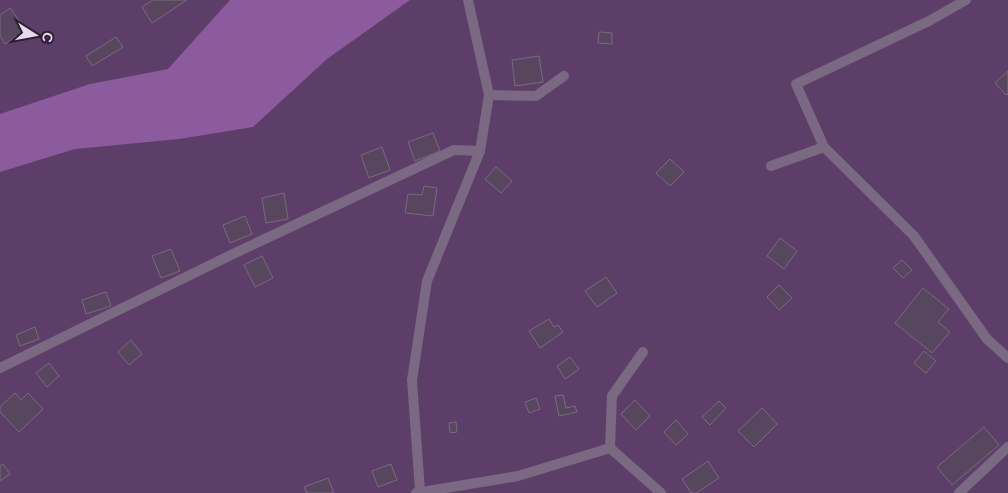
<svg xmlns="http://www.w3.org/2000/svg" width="1008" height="493" font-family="'Work Sans',sans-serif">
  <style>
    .green { fill: #5d3e69 }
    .water { fill: #8c5b9e }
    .building { fill: #58465f; stroke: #7b6882 }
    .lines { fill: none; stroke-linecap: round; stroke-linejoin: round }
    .lane { stroke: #7b6882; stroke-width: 10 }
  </style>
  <rect width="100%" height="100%" fill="#38273e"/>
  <!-- green -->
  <rect class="green" x="0" y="0" width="1008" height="493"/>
  <!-- water -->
  <polygon class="water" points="230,0 410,0 327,59 253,127 179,139 75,149 0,172 0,114 90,84 168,69"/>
  <!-- building -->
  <g class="building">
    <polygon points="153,0 187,0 152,23 142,7"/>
    <polygon points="10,8 26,30 5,44 0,36 0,15"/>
    <polygon points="599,32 612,33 612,44 598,43"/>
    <polygon points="116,37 123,47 92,66 86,56"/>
    <polygon points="539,56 543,82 515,86 512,60"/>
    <polygon points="1008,71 1008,94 1006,95 995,83"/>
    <polygon points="433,133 440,151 415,161 408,142"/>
    <polygon points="382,147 390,170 369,178 361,155"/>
    <polygon points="670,159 684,172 670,186 656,173"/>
    <polygon points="496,167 512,181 501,193 485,179"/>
    <polygon points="424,186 437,188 433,216 405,213 408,194 422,195"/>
    <polygon points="284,193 288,219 266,223 262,198"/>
    <polygon points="245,216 252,234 230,243 223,225"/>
    <polygon points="780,238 797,251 784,269 767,256"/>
    <polygon points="171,249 180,271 161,278 152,256"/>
    <polygon points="262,256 273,278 255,287 244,265"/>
    <polygon points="902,260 912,270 903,278 893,268"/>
    <polygon points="606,277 617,293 597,307 585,291"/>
    <polygon points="779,285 792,298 779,310 767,297"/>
    <polygon points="923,288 949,309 938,322 950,332 932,353 895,323"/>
    <polygon points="106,292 111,306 86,314 82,300"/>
    <polygon points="549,319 554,327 558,325 563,332 540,348 529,331"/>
    <polygon points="35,327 39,339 20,346 16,335"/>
    <polygon points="131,340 142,354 129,365 118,352"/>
    <polygon points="924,351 936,361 926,373 914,363"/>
    <polygon points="570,357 579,369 565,379 557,366"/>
    <polygon points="49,363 59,376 47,387 36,373"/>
    <polygon points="15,393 21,400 28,393 43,409 19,432 0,412 0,407"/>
    <polygon points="563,395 566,408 575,406 577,412 559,416 555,396"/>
    <polygon points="536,398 540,409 529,413 525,402"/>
    <polygon points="635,400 650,416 636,430 621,414"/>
    <polygon points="719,401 726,408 710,425 702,417"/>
    <polygon points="762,408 777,424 754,447 738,431"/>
    <polygon points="676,420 688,434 676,445 664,432"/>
    <polygon points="456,422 457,432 450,433 449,423"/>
    <polygon points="984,427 999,445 952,485 937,467"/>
    <polygon points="708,461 719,478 696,493 691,493 682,479"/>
    <polygon points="3,464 10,474 0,481 0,466"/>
    <polygon points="391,464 397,480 378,487 372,471"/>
    <polygon points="328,478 334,493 307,493 304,487"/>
  </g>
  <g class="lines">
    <!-- lane -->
    <g class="lane">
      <polyline points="966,0 929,21 796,84 824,147 914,236 987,339 1008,358"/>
      <polyline points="489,95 536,96 564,76"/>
      <polyline points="771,166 824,147"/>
      <polyline points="0,368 233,254 454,150 480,151"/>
      <polyline points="610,448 612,396 643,352"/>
      <polyline points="420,491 412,380 427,281 480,151 489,95 468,0"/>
      <polyline points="416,493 518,476 610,448 661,493"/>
      <polyline points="959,493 1008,447"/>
    </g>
  </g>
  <!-- north arrow -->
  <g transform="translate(35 35) rotate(101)" stroke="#2e1d34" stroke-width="4" paint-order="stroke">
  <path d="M0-4L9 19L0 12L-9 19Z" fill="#e5dae9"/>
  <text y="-8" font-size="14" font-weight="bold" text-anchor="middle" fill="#e5dae9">С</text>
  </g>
</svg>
